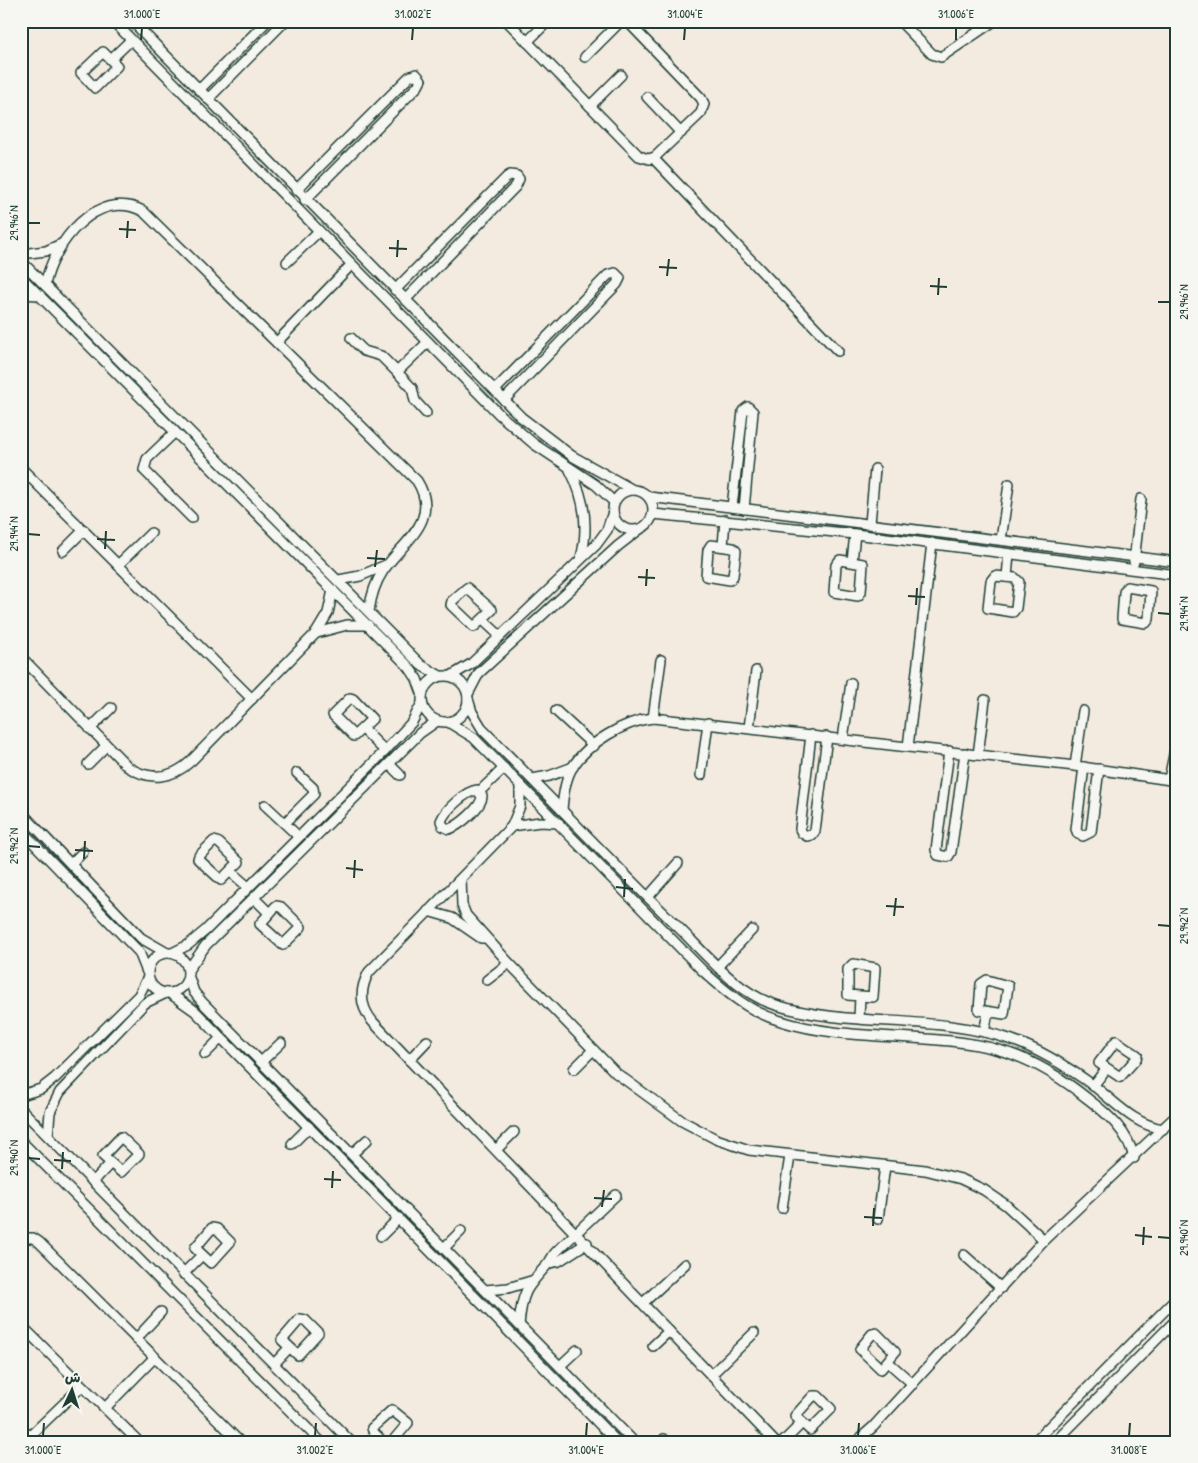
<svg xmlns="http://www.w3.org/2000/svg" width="1198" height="1463" font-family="'Patrick Hand','Playpen Sans Arabic',sans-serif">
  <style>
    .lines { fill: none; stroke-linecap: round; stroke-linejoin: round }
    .street-casing { stroke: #1f3d34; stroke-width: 12 }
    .street { stroke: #f6f6f2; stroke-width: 9 }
    .ticks { fill: none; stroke: #1f3d34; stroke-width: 2 }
    .neatline { fill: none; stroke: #1f3d34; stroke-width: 2 }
    .ticks-label { font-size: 12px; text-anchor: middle; fill: #1f3d34 }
  </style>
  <rect width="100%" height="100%" fill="#f3ebe0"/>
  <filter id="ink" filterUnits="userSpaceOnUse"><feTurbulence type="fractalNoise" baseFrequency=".02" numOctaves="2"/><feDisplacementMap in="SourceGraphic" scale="10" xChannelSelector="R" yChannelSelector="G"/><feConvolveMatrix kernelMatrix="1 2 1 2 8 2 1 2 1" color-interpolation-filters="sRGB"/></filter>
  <g filter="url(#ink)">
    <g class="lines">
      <defs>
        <g id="street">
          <polyline points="113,21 500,415 534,444 596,485 614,502"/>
          <polyline points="132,21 521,417 572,456 633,490"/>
          <polyline points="507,21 639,156 649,159 655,157 701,113 704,104 701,98 627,21"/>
          <polyline points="900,21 932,54 941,57 994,21"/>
          <polyline points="527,42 548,21"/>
          <polygon points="103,52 117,66 95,88 81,73"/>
          <polyline points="585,57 621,21"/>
          <polyline points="111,59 131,40"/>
          <polyline points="199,90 267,21"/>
          <polyline points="647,97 681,133"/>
          <polyline points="208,99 285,21"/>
          <polyline points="590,106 621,75"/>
          <polyline points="653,158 838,351"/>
          <polyline points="296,190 409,77 416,74 421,80 418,86 305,200"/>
          <polyline points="21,254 46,251 61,244"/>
          <polyline points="21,261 421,665 440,676"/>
          <polyline points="287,262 318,232"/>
          <polyline points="21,277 409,667 417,679 422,693"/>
          <path d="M45,285C53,244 96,187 143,211L417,481C442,521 402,542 383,571C375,583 371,597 369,611"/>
          <polyline points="395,290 507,177 510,175 517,176 519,179 516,186 405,300"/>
          <polyline points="21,294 40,295"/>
          <polyline points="351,338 364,351 381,356 397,372 412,388 415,401 426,413"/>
          <polyline points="277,342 351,265"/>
          <polyline points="397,372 428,342"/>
          <polyline points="495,390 608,275 615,273 620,278 617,284 504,400"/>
          <polyline points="175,432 147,459 144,470 192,518"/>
          <polyline points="21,468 252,699"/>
          <path d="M570,470C585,498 589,527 581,558"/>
          <circle cx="633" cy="510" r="20"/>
          <polyline points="649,497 1177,562"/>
          <polyline points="732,507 743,411 748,407 753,412 744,509"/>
          <polyline points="653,514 855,534 1177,575"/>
          <polyline points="870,523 875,469"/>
          <polyline points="1001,540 1009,484"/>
          <polygon points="711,545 733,548 736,551 733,576 730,580 706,576 708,550"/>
          <polyline points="723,546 725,520"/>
          <polyline points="63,551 84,530"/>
          <polygon points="840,560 863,564 861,592 858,596 834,592 836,565"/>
          <polyline points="852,561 855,534"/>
          <polyline points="1134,562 1141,499"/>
          <polyline points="118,565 151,533"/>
          <polygon points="995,576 1015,578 1019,582 1016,608 1013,612 988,608 991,581"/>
          <polyline points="1007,577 1009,554"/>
          <polyline points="339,580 360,576 386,565"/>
          <polygon points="1127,587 1151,591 1149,619 1146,623 1122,619 1124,592"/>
          <polygon points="467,588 492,610 474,627 451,605 452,601"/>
          <polyline points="483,620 500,636"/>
          <polyline points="317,633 347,625 368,625"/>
          <path d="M21,657L128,767C150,781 172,779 191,761L316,633L328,613L333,590"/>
          <circle cx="445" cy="699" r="23"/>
          <polyline points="451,676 471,664 596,545 607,530 613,512"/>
          <polyline points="468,694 479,673 618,546 640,529"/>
          <polygon points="350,698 353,699 372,719 354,736 333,715"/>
          <path d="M468,699L472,712L483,730C548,795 611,862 677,926C706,954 736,993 776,1005C852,1029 937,1013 1012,1040C1041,1050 1069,1068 1094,1086C1116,1103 1135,1125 1163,1129"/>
          <polyline points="556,711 594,746"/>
          <polyline points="653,718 661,660"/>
          <path d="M448,722L474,738L702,970C726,992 749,1012 781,1021C850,1043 931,1031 999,1050C1032,1059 1062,1078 1088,1099C1109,1115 1128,1132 1134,1158"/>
          <polyline points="749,728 756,671"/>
          <polyline points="90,729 111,708"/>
          <polyline points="363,729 385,751"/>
          <polyline points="811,735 800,829 802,833 807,836 812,835 815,831 827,737"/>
          <polyline points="843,739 851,683"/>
          <polyline points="908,747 932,543"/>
          <polyline points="949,751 936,850 938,855 948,857 951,852 965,753"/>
          <polyline points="978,755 985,700"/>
          <polyline points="88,764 106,746"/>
          <polyline points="389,764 400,775"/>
          <polyline points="1075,766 1083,711"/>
          <polyline points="1084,767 1076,829 1078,834 1083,836 1091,832 1099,769"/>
          <polyline points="701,775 708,723"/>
          <polyline points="532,779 549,776 573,767"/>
          <polyline points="1169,779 1177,740"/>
          <path d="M520,785V806L512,826L369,972C359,990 360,1007 373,1022L775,1442"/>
          <path d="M477,790L482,796C482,807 459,826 449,829L443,826L441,821C445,810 466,791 477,790Z"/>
          <polyline points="479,792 504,768"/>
          <polyline points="265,805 298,836"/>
          <path d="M562,810C563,796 565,780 572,768C587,743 625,721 653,718L1075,766L1177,781"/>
          <polyline points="21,812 141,938 167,953"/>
          <polyline points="285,823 314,794 313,788 297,773"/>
          <polyline points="512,826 540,822 559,823"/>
          <polyline points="21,830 139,952 147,972"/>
          <polygon points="214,841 219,843 239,862 221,880 198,859 199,856"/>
          <polyline points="71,864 83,852"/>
          <polyline points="231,872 247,886"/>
          <polyline points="461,879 462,905 466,915 509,963 616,1073 682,1121 716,1139 749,1150 925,1170 961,1179 984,1190 1006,1205 1044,1240"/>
          <polyline points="648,897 678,863"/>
          <polyline points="254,898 268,912"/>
          <polygon points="276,906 281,907 301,927 283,945 260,924"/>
          <polyline points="428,911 452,918 481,938 485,938"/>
          <circle cx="168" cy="973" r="20"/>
          <polyline points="172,953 188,945 206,930 385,751 412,722 422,703"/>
          <polygon points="853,964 875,968 873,997 848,995 848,969"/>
          <polyline points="718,966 752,930"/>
          <polyline points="188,970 206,945 420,733 437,721"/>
          <polyline points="188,975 194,992 203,1003 634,1442"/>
          <polyline points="487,980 509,963"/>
          <polygon points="987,980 1008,986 1004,1014 979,1010 981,984"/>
          <polyline points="171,994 195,1011 617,1442"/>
          <polyline points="859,1018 860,997"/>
          <polyline points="984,1032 988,1013"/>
          <polygon points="1116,1041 1137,1055 1136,1059 1120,1077 1099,1063"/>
          <polyline points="205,1054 221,1038"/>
          <polyline points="409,1060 427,1041"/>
          <polyline points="261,1062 281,1043"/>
          <polyline points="574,1069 593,1050"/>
          <polyline points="1093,1086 1106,1069"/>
          <polyline points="21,1095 41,1089 55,1078 139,995 148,977"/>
          <polyline points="21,1109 351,1442"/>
          <polyline points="48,1136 50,1112 60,1092 145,1003 164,994"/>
          <polygon points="121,1137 139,1154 121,1172 103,1156"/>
          <polyline points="21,1141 321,1442"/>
          <polyline points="292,1144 309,1127"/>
          <polyline points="496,1150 514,1132"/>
          <polyline points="352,1154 367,1140"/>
          <polyline points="93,1182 110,1164"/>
          <polyline points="782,1208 790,1156"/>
          <polyline points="878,1219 885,1166"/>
          <polygon points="212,1228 217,1229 230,1242 211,1263 195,1248"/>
          <polyline points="381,1236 399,1218"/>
          <polyline points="21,1238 33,1238 39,1242 240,1442"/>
          <polyline points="444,1248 461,1231"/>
          <polyline points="964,1255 1001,1288"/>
          <polyline points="549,1263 559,1261 587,1243"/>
          <polyline points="183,1274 201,1256"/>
          <polyline points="485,1290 508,1288 531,1281"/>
          <polyline points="643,1303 685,1264"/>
          <polygon points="300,1319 305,1320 318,1333 298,1355 282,1340"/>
          <polyline points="21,1325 139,1442"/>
          <path d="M519,1325C522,1292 526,1288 547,1265C551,1261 552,1256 556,1252L616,1195"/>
          <polygon points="876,1333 895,1352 881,1369 860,1349 872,1334"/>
          <polyline points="136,1339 161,1312"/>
          <polyline points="653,1346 669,1331"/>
          <polyline points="888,1362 913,1384"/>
          <polyline points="274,1364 289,1348"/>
          <polyline points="560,1366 577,1350"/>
          <polyline points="711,1375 754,1333"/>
          <polygon points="813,1396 818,1396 831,1409 810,1430 795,1416"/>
          <polyline points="105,1408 155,1357"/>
          <polyline points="21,1428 35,1442"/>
          <polyline points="30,1436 82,1386"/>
          <polyline points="383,1442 374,1433 372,1428 392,1410 408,1423 392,1442"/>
          <polyline points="662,1442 664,1439"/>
          <polyline points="783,1442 801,1424"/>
          <polyline points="856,1442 873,1427 1044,1240 1177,1115"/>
          <polyline points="1034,1442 1177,1298"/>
          <polyline points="1055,1442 1177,1319"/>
        </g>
      </defs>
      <!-- street casing -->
      <use href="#street" class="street-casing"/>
      <!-- street -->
      <use href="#street" class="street"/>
    </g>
  </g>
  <!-- ticks -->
  <path class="ticks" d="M141,40L142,28M412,40L413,28M684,40L685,28M956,40V28M28,223H40M119,229L136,230M127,238L128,221M389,248L407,249M397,257L398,240M659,267L677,268M667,276L669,259M930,286L947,287M938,295L939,278M1158,302H1170M28,534L40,535M97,539L115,540M105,549L106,531M367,558L385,559M375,567L377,550M638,577L655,578M646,586L647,569M908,596L925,597M916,605L917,588M1158,613L1170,614M28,846L40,847M75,850L93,851M84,859L85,841M346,868L363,870M354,878L355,860M616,887L633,889M624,897L625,879M886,906L904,907M894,916L896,898M1158,925L1170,926M28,1158L40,1159M54,1160L71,1161M62,1169L63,1152M324,1179L341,1180M332,1188L333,1171M594,1198L612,1199M602,1207L604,1190M864,1217L882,1218M873,1226L874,1208M1135,1235L1152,1237M1158,1237L1170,1238M1143,1245L1144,1227M43,1436L44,1423M315,1436L316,1423M586,1436L587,1423M858,1436L859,1423M1129,1436L1130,1423"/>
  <!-- margin -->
  <rect width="1198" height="1463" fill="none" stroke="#f6f6f2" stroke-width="55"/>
  <!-- north arrow -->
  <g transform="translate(72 1390) rotate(4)" stroke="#f6f6f2" stroke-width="4" paint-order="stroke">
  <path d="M0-4L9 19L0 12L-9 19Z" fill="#1f3d34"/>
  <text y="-8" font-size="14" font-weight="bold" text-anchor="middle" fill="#1f3d34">ش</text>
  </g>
  <rect x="28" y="28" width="1142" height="1408" class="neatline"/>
  <g class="ticks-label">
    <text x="142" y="18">31.000°E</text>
    <text x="413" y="18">31.002°E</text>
    <text x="685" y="18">31.004°E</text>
    <text x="956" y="18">31.006°E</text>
    <text transform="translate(14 223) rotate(-90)" y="4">29.946°N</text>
    <text transform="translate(1184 302) rotate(-90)" y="4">29.946°N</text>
    <text transform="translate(14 534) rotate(-90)" y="4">29.944°N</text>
    <text transform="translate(1184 614) rotate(-90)" y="4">29.944°N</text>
    <text transform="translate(14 846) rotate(-90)" y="4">29.942°N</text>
    <text transform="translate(1184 926) rotate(-90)" y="4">29.942°N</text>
    <text transform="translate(14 1158) rotate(-90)" y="4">29.940°N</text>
    <text transform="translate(1184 1238) rotate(-90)" y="4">29.940°N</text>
    <text x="43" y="1454">31.000°E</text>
    <text x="315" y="1454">31.002°E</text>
    <text x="586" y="1454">31.004°E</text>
    <text x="858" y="1454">31.006°E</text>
    <text x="1129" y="1454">31.008°E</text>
  </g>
</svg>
